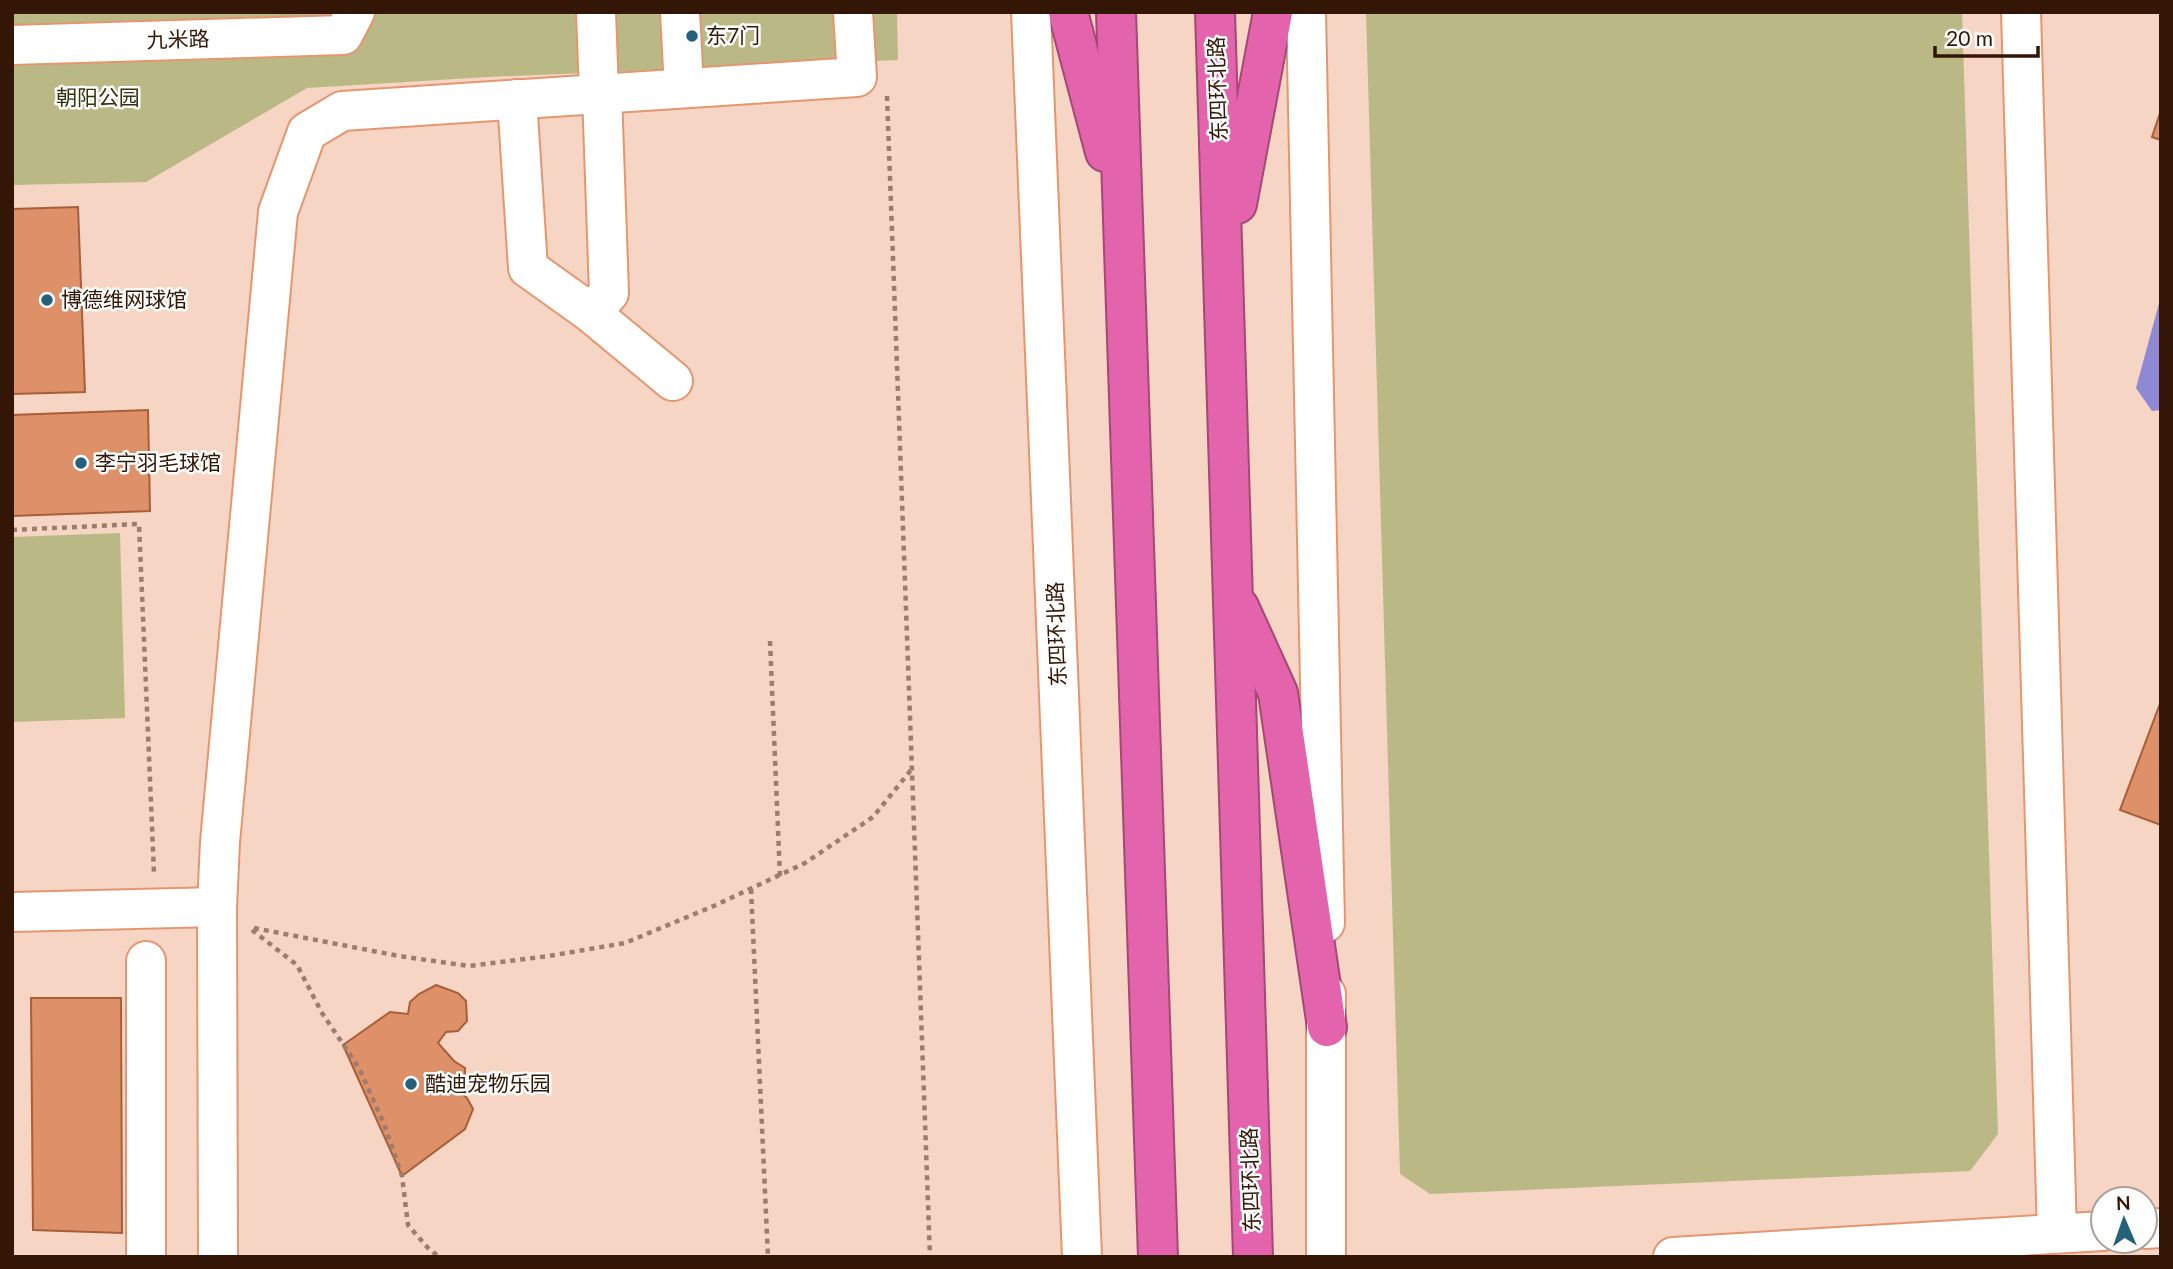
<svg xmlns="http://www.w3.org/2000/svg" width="2173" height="1269" font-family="Lato,'Noto Sans SC',sans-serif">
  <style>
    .green { fill: #bab986 }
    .water { fill: #8f88d5 }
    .building { fill: #de9069; stroke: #a85e38; stroke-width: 2 }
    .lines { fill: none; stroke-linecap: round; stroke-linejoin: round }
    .minor-casing { stroke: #e5966f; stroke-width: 42 }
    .highway-casing { stroke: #a54873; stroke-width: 42 }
    .path { stroke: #9c7d6d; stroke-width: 4.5; stroke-dasharray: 5 5; stroke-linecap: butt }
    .minor { stroke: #fff; stroke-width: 38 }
    .highway { stroke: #e363ad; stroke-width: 38 }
    .poi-dot { fill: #256279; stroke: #fdfefd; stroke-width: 2.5 }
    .labels { text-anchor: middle; stroke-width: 5; stroke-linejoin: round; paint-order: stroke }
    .poi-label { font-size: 21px; fill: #331606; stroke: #fdfefd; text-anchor: start }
    .street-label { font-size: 21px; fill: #331606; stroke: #fdfefd }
    .park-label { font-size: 21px; fill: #35330c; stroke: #fdfefd }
  </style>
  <rect width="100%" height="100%" fill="#f6d5c4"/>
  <!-- green -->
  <g class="green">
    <polygon points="12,12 897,12 898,60 488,77 307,88 146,182 12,185"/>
    <polygon points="1366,12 1962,12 1998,1134 1970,1171 1430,1194 1400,1174"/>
    <polygon points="120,533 125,718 12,722 12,537"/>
  </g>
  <!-- water -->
  <polygon class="water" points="2161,296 2161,410 2152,411 2136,388"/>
  <!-- building -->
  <g class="building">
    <polygon points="2161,110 2161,140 2152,137"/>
    <polygon points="78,207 85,392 12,394 12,209"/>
    <polygon points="148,410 150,511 12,516 12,415"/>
    <polygon points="2161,701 2161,825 2120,810"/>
    <polygon points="436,985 458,993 466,1001 467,1021 458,1031 446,1032 438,1043 454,1061 465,1068 465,1078 457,1090 467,1098 473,1109 465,1129 402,1176 343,1045 390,1012 408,1014 410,1002 419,994"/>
    <polygon points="31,998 121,998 122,1233 33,1230"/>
  </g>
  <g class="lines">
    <defs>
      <g id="minor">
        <polyline points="680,12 684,88"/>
        <polyline points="1031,12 1082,1257"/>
        <polyline points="1306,12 1325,923"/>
        <polyline points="2021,12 2057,1233"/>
        <polyline points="12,45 343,35 355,12"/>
        <polyline points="517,99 528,268 591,313 673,381"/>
        <polyline points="591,313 609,293 602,93 599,92 596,12"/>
        <polyline points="217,907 218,1257"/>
        <polyline points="12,912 217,907 220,842 278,212 307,132 342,111 857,77 853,12"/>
        <polyline points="146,961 146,1257"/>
        <polyline points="2145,1229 2161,1228"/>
        <polyline points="1326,1257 1326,994"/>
        <polyline points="1673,1257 2103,1231"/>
      </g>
      <g id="highway">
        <polyline points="1068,12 1105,152"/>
        <polyline points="1116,12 1158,1257"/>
        <polyline points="1215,12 1253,1257"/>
        <polyline points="1237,204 1273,12"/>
        <polyline points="1239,607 1278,693 1327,1027"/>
      </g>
    </defs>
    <!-- minor casing -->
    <use href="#minor" class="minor-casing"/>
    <!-- highway casing -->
    <use href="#highway" class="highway-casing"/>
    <!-- path -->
    <g class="path">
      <polyline points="887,96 930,1257"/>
      <polyline points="12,530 139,524 154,873"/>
      <polyline points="770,641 780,876"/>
      <polyline points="751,889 768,1257"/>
      <polyline points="254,928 399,956 469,966 549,956 625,943 716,905 805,863 873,817 911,770"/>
      <polyline points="252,930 297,965 322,1013 359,1068 384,1124 402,1176 408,1225 428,1248 439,1257"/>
    </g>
    <!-- minor -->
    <use href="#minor" class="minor"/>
    <!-- highway -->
    <use href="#highway" class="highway"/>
  </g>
  <!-- markers -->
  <g class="poi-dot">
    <circle cx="692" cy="36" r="7"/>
    <circle cx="47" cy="300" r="7"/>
    <circle cx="81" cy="463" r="7"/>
    <circle cx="411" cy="1084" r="7"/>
  </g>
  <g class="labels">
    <!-- poi labels -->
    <g class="poi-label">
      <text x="706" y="43">东7门</text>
      <text x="61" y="307">博德维网球馆</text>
      <text x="95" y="470">李宁羽毛球馆</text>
      <text x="425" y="1091">酷迪宠物乐园</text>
    </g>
    <!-- street labels -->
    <g class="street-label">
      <text transform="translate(178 40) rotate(-2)" y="7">九米路</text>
      <text transform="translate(1218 89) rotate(-92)" y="7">东四环北路</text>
      <text transform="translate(1057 634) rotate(-92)" y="7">东四环北路</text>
      <text transform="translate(1251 1180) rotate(-92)" y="7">东四环北路</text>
    </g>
    <!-- park labels -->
    <g class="park-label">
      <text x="98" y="105">朝阳公园</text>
    </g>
  </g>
  <!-- border -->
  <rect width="2173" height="1269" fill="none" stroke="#331606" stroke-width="28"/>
  <!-- north arrow -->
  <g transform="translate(2124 1220) rotate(358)"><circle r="33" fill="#fdfefd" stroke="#aca19a" stroke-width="2"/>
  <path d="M0-5L12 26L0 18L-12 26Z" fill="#256279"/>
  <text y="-10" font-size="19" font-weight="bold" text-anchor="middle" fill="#331606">N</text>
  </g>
  <!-- scale -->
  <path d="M1935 46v10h103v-10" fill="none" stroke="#331606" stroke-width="3.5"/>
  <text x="1946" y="46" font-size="21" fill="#331606" stroke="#fdfefd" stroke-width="5" paint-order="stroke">20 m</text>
</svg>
